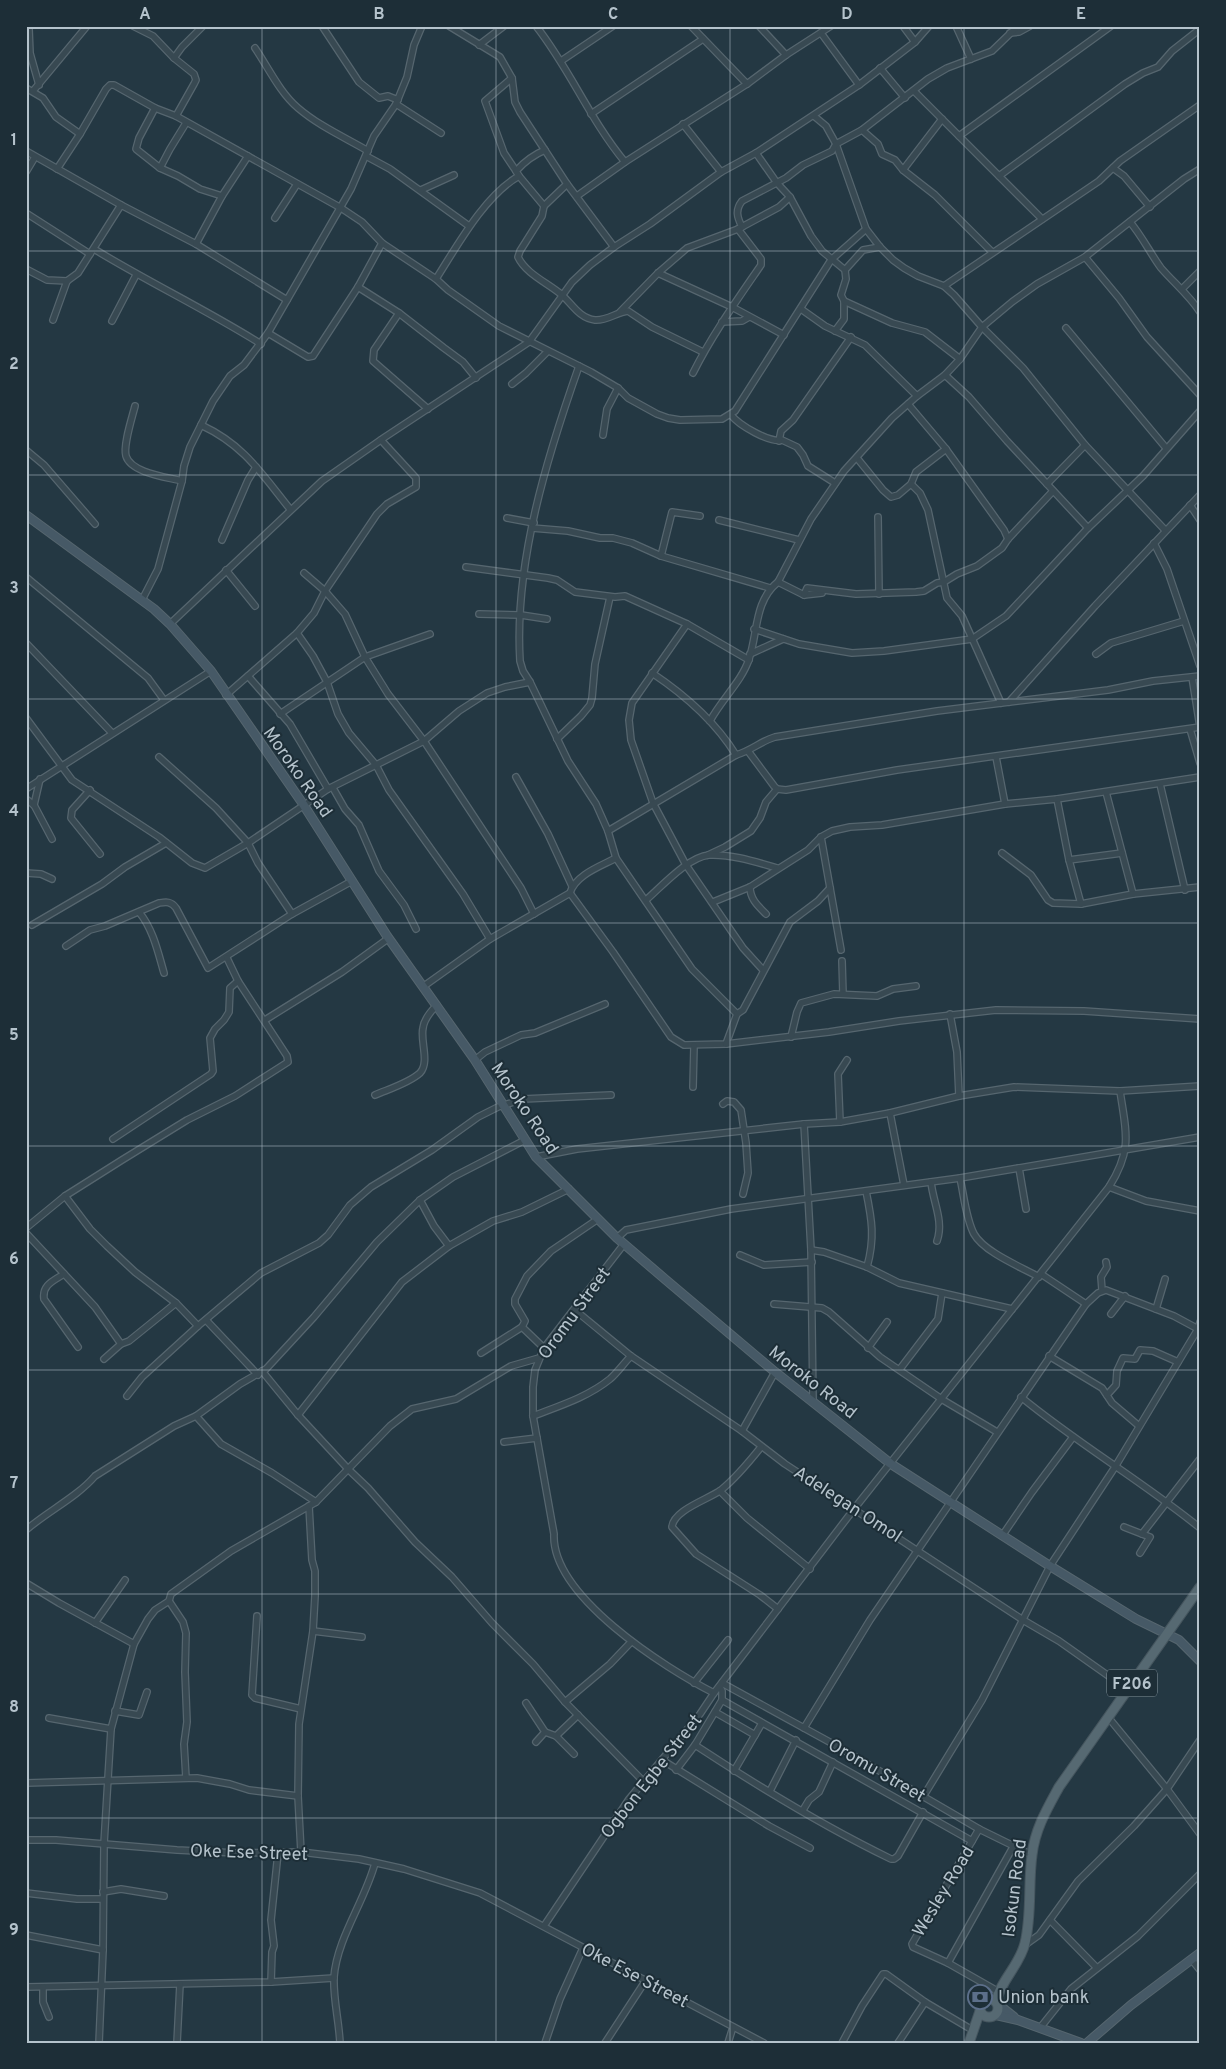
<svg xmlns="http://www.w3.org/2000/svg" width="1226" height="2069" font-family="Overpass,sans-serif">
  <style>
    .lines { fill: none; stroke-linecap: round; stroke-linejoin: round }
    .street-casing { stroke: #56666f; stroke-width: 8 }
    .secondary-casing { stroke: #56666f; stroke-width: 10 }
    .primary-casing { stroke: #45555e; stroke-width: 11 }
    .street { stroke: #384952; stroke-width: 5.5 }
    .secondary { stroke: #465966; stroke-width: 8 }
    .primary { stroke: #566972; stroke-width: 9 }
    .grid { fill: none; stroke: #b5c3cc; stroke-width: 1; stroke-opacity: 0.55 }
    .labels { text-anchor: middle; stroke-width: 4; stroke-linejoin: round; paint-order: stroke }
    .shield { fill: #1d2e37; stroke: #87969f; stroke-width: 1 }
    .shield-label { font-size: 16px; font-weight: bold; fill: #b5c3cc }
    .street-label { font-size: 18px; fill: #b5c3cc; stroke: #1d2e37 }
    .poi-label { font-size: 18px; fill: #b5c3cc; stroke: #1d2e37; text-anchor: start }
    .neatline { fill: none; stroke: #b5c3cc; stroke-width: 2 }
    .grid-label { font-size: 16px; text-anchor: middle; font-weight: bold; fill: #b5c3cc }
  </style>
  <rect width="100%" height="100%" fill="#243843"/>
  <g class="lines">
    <defs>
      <g id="street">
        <polyline points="133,26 153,36 174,58 194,74 196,80 194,84 176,116"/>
        <polyline points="322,26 359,82 379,98 388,96 398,100"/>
        <polyline points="449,26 500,57 512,78 515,102 520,112 567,184 614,247"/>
        <path d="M536,26C570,69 590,120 625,162"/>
        <polyline points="691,26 747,84"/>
        <polyline points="759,26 786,55"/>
        <polyline points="903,26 915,42"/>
        <polyline points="956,26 971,59"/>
        <polyline points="26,27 29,29 30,53 39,85"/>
        <polyline points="821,33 859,85"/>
        <polyline points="1010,33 1019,32 1030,26"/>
        <polyline points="479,45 504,26"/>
        <path d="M255,48C268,67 280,93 298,108C319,126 344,137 368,151"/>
        <polyline points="174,58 182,47 203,26"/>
        <polyline points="561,61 613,26"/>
        <polyline points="880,68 905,98"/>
        <polyline points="512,78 485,101 504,153 516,171"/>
        <polyline points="26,88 43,98 56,117 80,134"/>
        <polyline points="33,91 87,26"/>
        <polyline points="914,91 1042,219"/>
        <polyline points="396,104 441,133"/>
        <polyline points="155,108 139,138 136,149 160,168 178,176 200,189 222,196"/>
        <polyline points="591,114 703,39"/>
        <polyline points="814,116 826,126 836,144 866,229 880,247 893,260 904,268 918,276 944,286 954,295 982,327 1023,368 1085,445 1165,530"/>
        <polyline points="683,124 721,172"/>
        <polyline points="862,130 878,144 882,154 895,160 903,170 935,195 992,252"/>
        <polyline points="959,136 1111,26"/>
        <polyline points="26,151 121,205 196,244 287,300"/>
        <polyline points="756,153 777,183 790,197 811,236 822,251 845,270 846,279 841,295 844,301 844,319 835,331"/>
        <polyline points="366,156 390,169 469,226"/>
        <polyline points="160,168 170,149 186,123"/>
        <polyline points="1113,168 1124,176 1150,207"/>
        <polyline points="57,169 80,134 106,89 110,85 114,85 155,108 176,116 341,208 362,222 382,243 436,279 448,290 499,326 591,372 618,388 628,398 657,414 668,418 680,420 722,419 735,411 831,260 866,229"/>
        <polyline points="903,170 942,119"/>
        <polyline points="26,172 35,157"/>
        <path d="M519,176L544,206L542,216L520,251L518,257C526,274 548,283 562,295C572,304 579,318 595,320C607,321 617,312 628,311L652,327L703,352"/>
        <polyline points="999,176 1125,84 1143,73 1158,67 1172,51 1200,29"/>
        <polyline points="421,190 454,175"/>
        <polyline points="577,196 625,162 747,84 786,55 831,26"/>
        <polyline points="544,206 567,184"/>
        <polyline points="26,213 90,254"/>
        <polyline points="275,218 297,184"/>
        <path d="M1130,222C1142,236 1150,253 1161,268C1174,283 1189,295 1200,312"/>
        <path d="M742,227C737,217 735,210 742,201L786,178L803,165L832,151L836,144L862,130L928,79L947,68L992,51L1018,26"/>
        <polyline points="196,244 222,196 248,156"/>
        <path d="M94,249C148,282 207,310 261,344"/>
        <polyline points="1085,257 1119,298 1147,337 1200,395"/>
        <polyline points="26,269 47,280 67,281"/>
        <polyline points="845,270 863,250 880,247"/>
        <polyline points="658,273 732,307 784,335"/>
        <path d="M436,279C457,246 485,195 519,176L516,171C525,161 533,155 545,150"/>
        <polyline points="944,286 1099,181 1120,161 1200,105"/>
        <polyline points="358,287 399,313 444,348 463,362 476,378"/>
        <polyline points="1182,289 1200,271"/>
        <polyline points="844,301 892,323 925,332 960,359"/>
        <polyline points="801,309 825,326 865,345 917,396"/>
        <polyline points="620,312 658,273 687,248 738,229 779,207 790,197"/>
        <polyline points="399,313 374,350 373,361 428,409"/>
        <polyline points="53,320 67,281 78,273 121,205"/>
        <polyline points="112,321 136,275"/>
        <polyline points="722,322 742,321 749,317"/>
        <polyline points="1066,328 1166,448"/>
        <polyline points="268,333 308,357 313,356 358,287 382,243"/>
        <path d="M579,366C547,457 514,563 520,661L523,671L530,682L568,761L596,804L608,831L616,858L692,969L737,1014"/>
        <path d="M693,373C712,335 737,300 761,265V259L738,229"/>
        <polyline points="945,375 969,397 1007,441 1088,528"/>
        <polyline points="512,384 526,373 547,352"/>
        <polyline points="908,404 946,449 1004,530 1008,539"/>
        <path d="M135,406C132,418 123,445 126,456C131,473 167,477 182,481"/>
        <path d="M731,415C739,425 769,443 782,440L797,447L803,455L808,466L835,483"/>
        <path d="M201,425C244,445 261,473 290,509"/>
        <polyline points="603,435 607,409 618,388"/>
        <polyline points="779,441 781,431 793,420 851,337"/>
        <polyline points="26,450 44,465 95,524"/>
        <polyline points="857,458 883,490 891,497 898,495 911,484 916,472 946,449"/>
        <polyline points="911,484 920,493 928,510 947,598 962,616 1001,703"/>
        <polyline points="1047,484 1085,445"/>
        <polyline points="1190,505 1200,520"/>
        <polyline points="878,517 879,594"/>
        <polyline points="507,518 534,523"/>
        <polyline points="719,520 799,540"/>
        <polyline points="532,528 568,531 600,538 613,538 632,543 661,556 770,588"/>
        <polyline points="222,540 248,480 256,467"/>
        <polyline points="1154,543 1167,569 1200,666"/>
        <polyline points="661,556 672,512 700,516"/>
        <polyline points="466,567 548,578 557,580 575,592 615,597 625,596 687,624 749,660"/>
        <polyline points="226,570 255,606"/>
        <polyline points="304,573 325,591 345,614 365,657 388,694 424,741 461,797 521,888 534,914"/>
        <polyline points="26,577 148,678 164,700"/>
        <polyline points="778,582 804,595 822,593"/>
        <polyline points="804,595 807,588 856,594 916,592 924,591 937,583 944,582 957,574 977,566 1002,548 1008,539 1053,491"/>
        <polyline points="142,600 158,569 182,481 184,466 190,447 213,401 230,376 244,365 268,333 351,189 374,136 396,104 407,77 414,45 422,26"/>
        <polyline points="479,614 521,615 547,619"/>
        <polyline points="170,624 322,481 385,437 529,342 572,282 590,265 614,247 650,224 721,172 756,153 859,85 915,42 929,26"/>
        <polyline points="687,624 632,703 629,720 631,740 653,803 686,865 743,948 763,970"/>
        <polyline points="754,629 799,644 852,653 884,651 972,639 1006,616 1088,528 1143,476 1200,411"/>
        <polyline points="297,633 313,656 327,682 338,714 349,733 376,765 389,790 463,894 490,939"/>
        <polyline points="26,643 112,733"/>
        <polyline points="750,654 783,639"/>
        <polyline points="1096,654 1111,643 1184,621"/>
        <path d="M652,673C685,695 715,721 736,755"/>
        <polyline points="248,676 290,724 328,789"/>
        <polyline points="1192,677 1200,727"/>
        <polyline points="226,695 297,633 314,613 325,591 377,514 387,504 416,487 416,478 381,440"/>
        <polyline points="1009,702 1095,606 1200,495"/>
        <polyline points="280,714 365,657 430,634"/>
        <polyline points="26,718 72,780 159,837 192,863 205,868 248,843 328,789 424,741 459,711 487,693 505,687 530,682"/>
        <path d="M710,721C721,700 742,681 749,659C758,633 754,601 778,582L811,519L844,471L892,418L917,396L945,375L960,359L982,327L1012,302L1037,284L1085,257L1184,179L1200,169"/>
        <polyline points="1190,729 1200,763"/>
        <polyline points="557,739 581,716 590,705 592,698 595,664 610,597"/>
        <polyline points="748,751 774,786 777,789 786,790 897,770 1200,727"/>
        <polyline points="159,757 216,808 248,843 258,863 292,914"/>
        <polyline points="996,757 1005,804"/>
        <polyline points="516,777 548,834 572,886"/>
        <polyline points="1160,784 1185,890"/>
        <polyline points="333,788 345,809 359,825 379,871 404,905 416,929"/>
        <polyline points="26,789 211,671"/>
        <polyline points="90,790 72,810 71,818 100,854"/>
        <polyline points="1106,792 1133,894"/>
        <polyline points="26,799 34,805 52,839"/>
        <polyline points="1057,799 1069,860 1081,904"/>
        <polyline points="34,805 40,779"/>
        <path d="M608,831L736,755C751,751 761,741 775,737L937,711L1108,690L1153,681L1200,676"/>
        <polyline points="821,837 841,950"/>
        <polyline points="1002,853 1031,875 1048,900 1053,903 1081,904 1133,894 1200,887"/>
        <polyline points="708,855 725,847 751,831 760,818 766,802 777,789"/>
        <polyline points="1069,860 1122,853"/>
        <polyline points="26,873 41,874 52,879"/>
        <path d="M750,887C750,899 758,906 766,914"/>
        <polyline points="570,893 613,952 671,1037 684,1045 726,1044 829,1032 899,1021 996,1010 1084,1011 1200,1019"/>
        <path d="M646,900C662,886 688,857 709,855C732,854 756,862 777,868"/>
        <polyline points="713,902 750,887 808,850 821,837 832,831 850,827 882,825 1005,804 1057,799 1200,777"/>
        <path d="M139,912C153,929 158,952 164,973"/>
        <polyline points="32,925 102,884 125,867 166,843"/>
        <path d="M66,946L90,930L105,926L159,903C166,902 171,901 176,908L208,968L292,914L352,881"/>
        <polyline points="842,961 843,994"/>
        <path d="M424,986L490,939L570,893C575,875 601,866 616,858"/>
        <polyline points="950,1014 957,1052 959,1096"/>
        <polyline points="265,1020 342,972 389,938"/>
        <polyline points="791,1037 797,1012 801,1003 834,994 877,996 893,989 916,986"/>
        <polyline points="726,1044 737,1014 743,1010 790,922 818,901 830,888"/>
        <polyline points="475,1060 485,1052 521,1035 535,1033 605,1004"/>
        <polyline points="693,1087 694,1046"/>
        <path d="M375,1095C389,1089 409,1083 420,1073C430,1062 420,1041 423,1028C424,1019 431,1011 437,1005"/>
        <polyline points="723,1104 727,1101 734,1102 741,1110 746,1143 748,1173 743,1194"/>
        <polyline points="890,1113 904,1185"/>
        <polyline points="840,1122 838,1074 847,1060"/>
        <polyline points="804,1124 811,1250 813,1402"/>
        <polyline points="113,1139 211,1074 213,1071 210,1038 215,1029 224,1020 229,1012 230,988 238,981"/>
        <polyline points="536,1157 577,1149 804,1124 840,1122 890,1113 959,1096 1014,1087 1120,1091 1200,1086"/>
        <polyline points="1019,1168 1026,1209"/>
        <path d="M960,1178C964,1196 966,1219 974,1234C984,1252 1021,1267 1039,1277"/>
        <path d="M931,1182C933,1202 944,1221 937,1241"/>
        <polyline points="1109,1187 1146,1201 1200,1211"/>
        <path d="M866,1191C872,1220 875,1238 867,1267"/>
        <polyline points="65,1196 90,1229 107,1246 135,1272 176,1303 198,1326"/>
        <polyline points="420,1200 434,1226 449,1246"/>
        <polyline points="26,1228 65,1196 122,1160 187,1120 235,1096 288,1062 287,1056 238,981 227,958"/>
        <polyline points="26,1233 95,1307 121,1344"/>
        <polyline points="617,1238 626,1230 731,1209 960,1178 1200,1137"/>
        <path d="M624,1244L544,1348L535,1370L533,1387V1416L554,1534C551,1596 665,1668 714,1693"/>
        <polyline points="811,1250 824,1252 867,1267 899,1283 1012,1309"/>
        <polyline points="740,1255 764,1265 812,1262"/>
        <path d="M64,1274C53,1281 42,1285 44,1299L78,1347"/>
        <polyline points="1041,1274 1086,1304"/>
        <polyline points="1102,1290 1101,1277 1107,1267 1106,1262"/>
        <polyline points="774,1304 822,1308 829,1312 880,1357 943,1400 997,1432"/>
        <polyline points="1156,1309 1165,1279"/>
        <polyline points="575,1310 631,1356 742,1431 785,1464 1023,1620 1059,1641 1127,1689"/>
        <polyline points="1111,1314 1125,1296"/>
        <polyline points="206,1320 258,1375"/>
        <polyline points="522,1327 525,1321 515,1304 515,1299 527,1276 551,1251 598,1219"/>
        <polyline points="868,1348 887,1322"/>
        <polyline points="481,1353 522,1327 544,1348"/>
        <polyline points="1049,1356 1102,1388 1112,1403 1139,1426"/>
        <polyline points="104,1359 121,1344 129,1341 176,1303"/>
        <polyline points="900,1369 938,1319 942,1293"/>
        <polyline points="262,1371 298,1415 349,1470 368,1488 415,1542 452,1577 492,1623 533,1664 565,1702 643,1781"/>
        <polyline points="1107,1395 1116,1385 1117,1371 1123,1358 1135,1359 1140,1350 1153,1351 1178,1362"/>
        <polyline points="127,1396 142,1377 198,1326 261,1273 319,1243 328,1235 350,1205 371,1187 432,1150 478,1117 498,1107 523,1099 611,1095"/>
        <path d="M1021,1397C1078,1444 1142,1481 1200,1528"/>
        <polyline points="298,1415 402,1282 449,1246 493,1221 522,1212 569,1189"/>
        <polyline points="196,1416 221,1444 272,1473 316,1502"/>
        <path d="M533,1416C559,1406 588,1397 610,1379C618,1372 624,1363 631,1356"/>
        <polyline points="742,1431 775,1372"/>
        <polyline points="504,1442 537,1438"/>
        <path d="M761,1447C749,1462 736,1478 721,1490C709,1499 673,1510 672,1527L696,1554L760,1595L778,1609"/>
        <polyline points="720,1491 747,1518 810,1569"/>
        <polyline points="1124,1527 1142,1534 1200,1459"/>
        <path d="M26,1530C48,1511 77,1497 95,1476L174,1426L196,1416L240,1384L266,1369L314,1317L377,1242L420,1200L453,1177L525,1140"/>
        <polyline points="1002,1536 1032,1492 1073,1437"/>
        <polyline points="1140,1553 1150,1537 1142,1534"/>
        <polyline points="26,1583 59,1603 134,1644"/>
        <polyline points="169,1601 183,1622 186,1633 185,1672 187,1722 184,1744 186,1778"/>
        <polyline points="257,1616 252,1695 255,1698 301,1709"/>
        <polyline points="95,1623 125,1580"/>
        <polyline points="313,1631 362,1637"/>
        <polyline points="694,1683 728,1640"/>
        <polyline points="722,1683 835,1745 979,1829 1032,1855"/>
        <polyline points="722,1700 972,1841"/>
        <polyline points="565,1702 610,1664 631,1642"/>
        <polyline points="526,1703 545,1732 536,1742"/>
        <polyline points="115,1711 139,1715 147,1692"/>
        <polyline points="715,1712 755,1735"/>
        <polyline points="1108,1717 1167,1789 1200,1834"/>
        <polyline points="49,1718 111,1729"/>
        <polyline points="804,1728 870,1620 1086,1304 1098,1293 1106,1290 1174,1316 1200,1330"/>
        <polyline points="545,1732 556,1736 578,1715"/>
        <polyline points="556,1736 574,1754"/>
        <path d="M695,1745C756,1785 825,1827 891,1859H894L898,1856L923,1812"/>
        <polyline points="662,1760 769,1826 810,1848"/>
        <polyline points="676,1770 695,1745 722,1700 722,1691 720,1687"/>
        <polyline points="734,1771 762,1723"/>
        <polyline points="26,1783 197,1778 230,1784 249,1790 298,1796"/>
        <polyline points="770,1791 796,1740"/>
        <polyline points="923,1797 982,1700 1050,1566 1115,1467 1198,1329 1200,1322"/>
        <polyline points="803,1810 809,1800 819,1792 833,1762"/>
        <polyline points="979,1829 912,1944 913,1947 948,1963 999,1992"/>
        <polyline points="26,1840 56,1840 177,1850 236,1853 301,1852 359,1859 404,1869 480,1893 764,2043"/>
        <polyline points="301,1852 298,1796 299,1724 313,1631 315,1596 315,1571 312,1560 309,1506"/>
        <polyline points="103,1892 121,1889 164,1896"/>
        <polyline points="26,1893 77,1899 103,1899"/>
        <polyline points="1050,1920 1097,1968"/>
        <path d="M544,1926L629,1799L700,1714L714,1693L854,1509L1109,1187C1133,1149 1126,1132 1120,1091"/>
        <polyline points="26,1935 103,1950"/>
        <polyline points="1025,1945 1039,1935 1078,1881 1134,1826 1167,1789 1200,1740"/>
        <polyline points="1191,1959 1200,1970"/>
        <polyline points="948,1963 1013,1847"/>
        <polyline points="271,1982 272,1952 274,1946 271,1920 278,1853"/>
        <polyline points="26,1987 271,1982 334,1978"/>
        <polyline points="43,1987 43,2002 49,2017"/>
        <polyline points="1040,2028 1071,1989 1138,1936 1200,1874"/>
        <polyline points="99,2043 103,1950 104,1844 111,1729 134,1644 148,1619 155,1610 169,1601 171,1594 231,1551 316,1502 390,1426 412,1409 456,1399 511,1366 539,1358"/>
        <polyline points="177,2043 180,1984"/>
        <path d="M340,2043C339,2021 333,1998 334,1977C337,1938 365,1901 375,1863"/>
        <polyline points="545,2043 560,1999 583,1948"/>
        <polyline points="605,2043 646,1980"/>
        <polyline points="728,2043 733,2027"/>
        <polyline points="842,2043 862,2006 883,1974 886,1974 925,2002 974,2031"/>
        <polyline points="898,2043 925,2002"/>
      </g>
      <g id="secondary">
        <polyline points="26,515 154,609 170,624 211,671 303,804 387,936 475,1060 536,1157 617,1238 666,1280 775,1372 891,1464 1050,1566 1136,1619 1179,1640 1200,1661"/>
        <polyline points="999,2005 1014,2017"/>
        <polyline points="996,2015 1018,2020 1081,2043"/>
        <polyline points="1087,2043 1131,2005 1200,1953"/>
      </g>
      <g id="primary">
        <circle cx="989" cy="2008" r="9"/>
        <path d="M996,2002C1000,1981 1020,1965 1025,1943C1032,1914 1028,1884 1032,1855C1035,1829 1047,1809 1059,1787L1200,1587"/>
        <polyline points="969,2043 980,2011"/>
      </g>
    </defs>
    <!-- street casing -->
    <use href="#street" class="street-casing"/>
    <!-- secondary casing -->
    <use href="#secondary" class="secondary-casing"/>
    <!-- primary casing -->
    <use href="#primary" class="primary-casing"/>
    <!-- street -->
    <use href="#street" class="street"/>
    <!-- secondary -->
    <use href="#secondary" class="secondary"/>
    <!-- primary -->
    <use href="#primary" class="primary"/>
  </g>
  <!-- grid -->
  <path class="grid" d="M262,26V2043M496,26V2043M730,26V2043M964,26V2043M26,251H1200M26,475H1200M26,699H1200M26,923H1200M26,1146H1200M26,1370H1200M26,1594H1200M26,1818H1200"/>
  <!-- icons -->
  <defs>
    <symbol id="bank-ring" viewBox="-11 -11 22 22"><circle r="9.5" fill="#1d2e37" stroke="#5c6f8a" stroke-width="1.5"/><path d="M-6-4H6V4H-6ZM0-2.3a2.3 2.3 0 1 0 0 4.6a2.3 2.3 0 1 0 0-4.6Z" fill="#5c6f8a"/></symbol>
  </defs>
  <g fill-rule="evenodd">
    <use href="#bank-ring" x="966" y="1983" width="28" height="28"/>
  </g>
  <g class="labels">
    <!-- shield labels -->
    <rect class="shield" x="1107" y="1669.5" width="50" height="27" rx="4"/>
    <g class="shield-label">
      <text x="1132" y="1689">F206</text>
    </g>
    <!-- street labels -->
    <g class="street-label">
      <text transform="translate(298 772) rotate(55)" y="6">Moroko Road</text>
      <text transform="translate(525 1108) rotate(56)" y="6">Moroko Road</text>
      <text transform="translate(574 1313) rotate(-54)" y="6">Oromu Street</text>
      <text transform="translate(813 1382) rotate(38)" y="6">Moroko Road</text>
      <text transform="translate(848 1504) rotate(33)" y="6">Adelegan Omol</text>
      <text transform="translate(877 1770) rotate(30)" y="6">Oromu Street</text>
      <text transform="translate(651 1776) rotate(-52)" y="6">Ogbon Egbe Street</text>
      <text transform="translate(249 1852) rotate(2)" y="6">Oke Ese Street</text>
      <text transform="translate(1014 1888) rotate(-83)" y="6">Isokun Road</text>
      <text transform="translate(943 1891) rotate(-59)" y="6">Wesley Road</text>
      <text transform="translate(635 1975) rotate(28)" y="6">Oke Ese Street</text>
    </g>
    <!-- poi labels -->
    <g class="poi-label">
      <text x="998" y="2003">Union bank</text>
    </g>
  </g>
  <!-- border -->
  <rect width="1226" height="2069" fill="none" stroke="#1d2e37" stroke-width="55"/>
  <rect x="28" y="28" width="1170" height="2014" class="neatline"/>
  <g class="grid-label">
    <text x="145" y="19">A</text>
    <text x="379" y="19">B</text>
    <text x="613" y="19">C</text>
    <text x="847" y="19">D</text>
    <text x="1081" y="19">E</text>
    <text x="14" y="145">1</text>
    <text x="14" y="369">2</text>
    <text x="14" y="593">3</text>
    <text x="14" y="816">4</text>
    <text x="14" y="1040">5</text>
    <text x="14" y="1264">6</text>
    <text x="14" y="1488">7</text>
    <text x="14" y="1712">8</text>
    <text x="14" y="1935">9</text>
  </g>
</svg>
